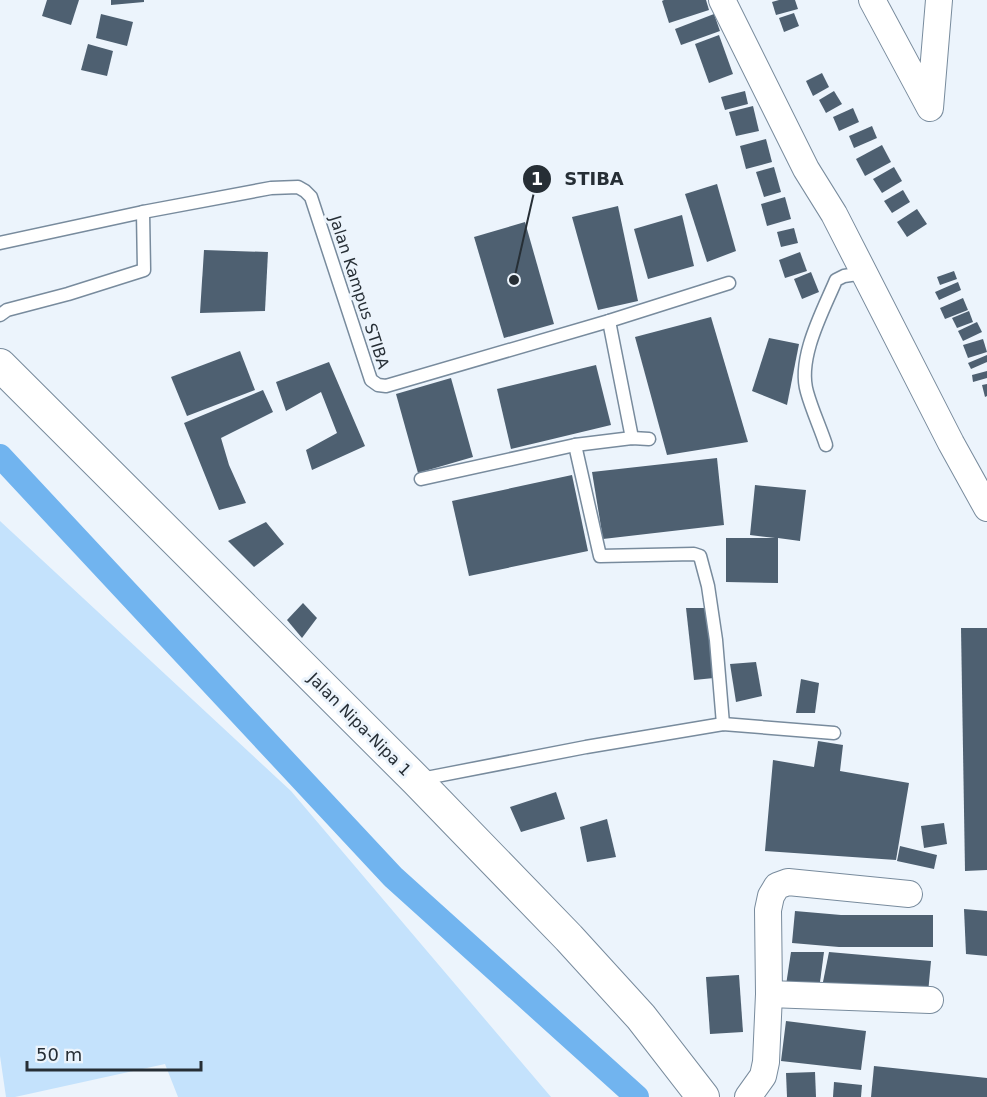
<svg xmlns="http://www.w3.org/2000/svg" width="987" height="1097" font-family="'DejaVu Sans',sans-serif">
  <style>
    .green { fill: #c4e2fc }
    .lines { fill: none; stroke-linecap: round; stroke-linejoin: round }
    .canal { stroke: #71b4ef; stroke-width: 24 }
    .building { fill: #4e6071 }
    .service-casing { stroke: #788b9d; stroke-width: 15 }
    .minor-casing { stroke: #788b9d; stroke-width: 28 }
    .tertiary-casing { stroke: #788b9d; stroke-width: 34 }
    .service { stroke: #fff; stroke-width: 12 }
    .minor { stroke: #fff; stroke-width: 26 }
    .tertiary { stroke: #fff; stroke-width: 32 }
    .labels { text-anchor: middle; stroke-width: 6; stroke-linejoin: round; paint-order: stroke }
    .street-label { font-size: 16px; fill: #262e35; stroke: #ecf4fc }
    .leader { fill: none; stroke: #262e35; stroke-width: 2 }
    .callout-dot { fill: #262e35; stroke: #ecf4fc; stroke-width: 2 }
    .mark-label { font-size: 18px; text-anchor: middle; font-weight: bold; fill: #fff }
    .callout-label { font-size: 18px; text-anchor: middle; font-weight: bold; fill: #262e35; stroke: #ecf4fc; stroke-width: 6; stroke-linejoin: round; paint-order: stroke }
  </style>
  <rect width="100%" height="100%" fill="#ecf4fc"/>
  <!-- green -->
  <polygon class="green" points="0,521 291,791 551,1097 178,1097 165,1064 15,1097 6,1097 0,1056"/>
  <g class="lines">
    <!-- canal -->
    <polyline class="canal" points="0,456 393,877 637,1097"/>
  </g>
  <!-- building -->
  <g class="building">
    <polygon points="47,0 79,0 71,25 42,16"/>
    <polygon points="111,0 144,0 144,2 111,5"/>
    <polygon points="664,0 706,0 709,10 669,23 662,1"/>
    <polygon points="779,0 795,0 798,9 776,15 772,2"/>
    <polygon points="794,13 799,26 784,32 779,18"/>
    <polygon points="101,14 133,22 127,46 96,38"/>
    <polygon points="714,14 720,31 681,45 675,29"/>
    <polygon points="719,35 733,74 709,83 695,44"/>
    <polygon points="88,44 113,51 107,76 81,70"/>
    <polygon points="822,73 829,87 813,96 806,81"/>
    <polygon points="745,91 748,104 725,110 721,97"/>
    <polygon points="834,91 842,104 826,113 819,100"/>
    <polygon points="753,106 759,131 736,136 729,112"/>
    <polygon points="853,108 859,122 839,131 833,117"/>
    <polygon points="872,126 877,138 854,148 849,136"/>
    <polygon points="766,139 772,162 746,169 740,146"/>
    <polygon points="882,145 891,162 865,176 856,159"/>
    <polygon points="774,167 781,192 764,197 756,172"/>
    <polygon points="894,167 902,181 882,193 873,179"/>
    <polygon points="717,184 736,251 707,262 685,194"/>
    <polygon points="903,190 910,202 892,213 884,201"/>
    <polygon points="785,197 791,219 767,226 761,204"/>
    <polygon points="618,206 638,301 598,310 572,217"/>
    <polygon points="917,209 927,224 907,237 897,222"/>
    <polygon points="682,215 694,266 648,279 634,229"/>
    <polygon points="525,222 554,324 504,338 474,237"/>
    <polygon points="794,228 798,243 781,247 777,232"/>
    <polygon points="204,250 268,252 265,311 200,313"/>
    <polygon points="800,252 807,271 785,278 779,260"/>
    <polygon points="954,271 957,279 940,285 937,277"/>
    <polygon points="811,272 819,292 802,299 794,279"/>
    <polygon points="958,282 961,290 939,300 935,292"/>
    <polygon points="963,298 968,310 945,319 940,308"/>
    <polygon points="969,311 973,322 957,328 952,318"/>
    <polygon points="711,317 748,442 667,455 635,337"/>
    <polygon points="977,322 982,332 963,341 958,331"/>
    <polygon points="769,338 799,344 787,405 752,391"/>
    <polygon points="983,339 987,352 968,358 963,345"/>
    <polygon points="240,351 255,390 187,416 171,377"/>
    <polygon points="987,355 987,362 971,369 968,363"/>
    <polygon points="329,362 365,446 312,470 306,450 337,433 321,392 286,411 276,382"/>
    <polygon points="596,365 611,425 511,449 497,389"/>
    <polygon points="987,371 987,378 973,382 972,375"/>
    <polygon points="451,378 473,457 418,473 396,394"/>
    <polygon points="987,384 987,396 985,397 982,385"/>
    <polygon points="263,390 273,412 221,438 229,465 246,503 219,510 184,423"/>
    <polygon points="717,458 724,525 603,539 592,472"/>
    <polygon points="572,475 588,551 469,576 452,501"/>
    <polygon points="755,485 806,490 800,541 778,538 778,583 726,582 726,538 775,538 750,535"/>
    <polygon points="266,522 284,544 254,567 228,541"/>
    <polygon points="303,603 317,618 302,638 287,620"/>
    <polygon points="686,608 707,608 714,678 694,680"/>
    <polygon points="961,628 987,628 987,870 965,871"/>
    <polygon points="756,662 762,696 736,702 730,664"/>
    <polygon points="801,679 819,683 815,713 796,713"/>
    <polygon points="818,741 843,745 840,771 909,783 896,860 765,851 773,760 814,767"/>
    <polygon points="556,792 565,819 521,832 510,807"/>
    <polygon points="607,819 616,857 587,862 580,827"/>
    <polygon points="944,823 947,844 924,848 921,826"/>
    <polygon points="900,846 937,855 934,869 897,861"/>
    <polygon points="964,909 987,911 987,956 966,954"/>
    <polygon points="795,911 841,915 933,915 933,947 839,947 792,943"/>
    <polygon points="791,952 824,952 820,982 786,985"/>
    <polygon points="829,952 931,961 928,993 822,987"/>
    <polygon points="739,975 743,1032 710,1034 706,977"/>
    <polygon points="786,1021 866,1031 861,1070 781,1061"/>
    <polygon points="874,1066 987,1078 987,1097 871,1097"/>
    <polygon points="815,1072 816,1097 787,1097 786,1073"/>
    <polygon points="834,1082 862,1085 861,1097 833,1097"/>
  </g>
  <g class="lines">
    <defs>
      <g id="service">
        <polyline points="0,243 143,212 271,188 298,187 305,191 311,197 371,380 378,385 386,386 609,321 729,283"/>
        <polyline points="0,315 7,310 68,294 144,270 143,212"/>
        <polyline points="609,321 632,438"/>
        <polyline points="575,445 600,556 694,554 700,556 708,586 716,640 723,724"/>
        <path d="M826,445C820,427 812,410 807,392C797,358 823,311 836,280L844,276L864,273"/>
        <polyline points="421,479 575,445 632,438 649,439"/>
        <polyline points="421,779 586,747 723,724 834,733"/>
      </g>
      <g id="minor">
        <polyline points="722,0 806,169 834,214 951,443 987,508"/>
        <polyline points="872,0 930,108 939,0"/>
        <polyline points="769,994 930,1000"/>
        <polyline points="748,1097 763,1076 766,1062 769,994 768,910 771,896 777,886 788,882 909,894"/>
      </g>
      <polyline id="tertiary" points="0,365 416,780 569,938 641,1017 703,1097"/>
    </defs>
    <!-- service casing -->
    <use href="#service" class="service-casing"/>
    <!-- minor casing -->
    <use href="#minor" class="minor-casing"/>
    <!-- tertiary casing -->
    <use href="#tertiary" class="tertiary-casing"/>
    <!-- service -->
    <use href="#service" class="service"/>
    <!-- minor -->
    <use href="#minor" class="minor"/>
    <!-- tertiary -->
    <use href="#tertiary" class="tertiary"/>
  </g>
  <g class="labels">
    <!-- street labels -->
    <g class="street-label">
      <text transform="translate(360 292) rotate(72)" y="6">Jalan Kampus STIBA</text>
      <text transform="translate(360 724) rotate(45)" y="6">Jalan Nipa-Nipa 1</text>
    </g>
  </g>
  <!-- callouts -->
  <path class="leader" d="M514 280L537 179"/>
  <g class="callout-dot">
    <circle cx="514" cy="280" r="6"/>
    <circle cx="537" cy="179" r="15"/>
  </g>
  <g class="mark-label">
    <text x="537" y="185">1</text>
  </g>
  <g class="callout-label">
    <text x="594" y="185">STIBA</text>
  </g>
  <!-- scale -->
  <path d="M27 1061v9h174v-9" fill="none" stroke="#262e35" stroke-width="3"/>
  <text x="36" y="1061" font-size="18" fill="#262e35" stroke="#ecf4fc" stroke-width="4.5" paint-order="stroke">50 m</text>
</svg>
